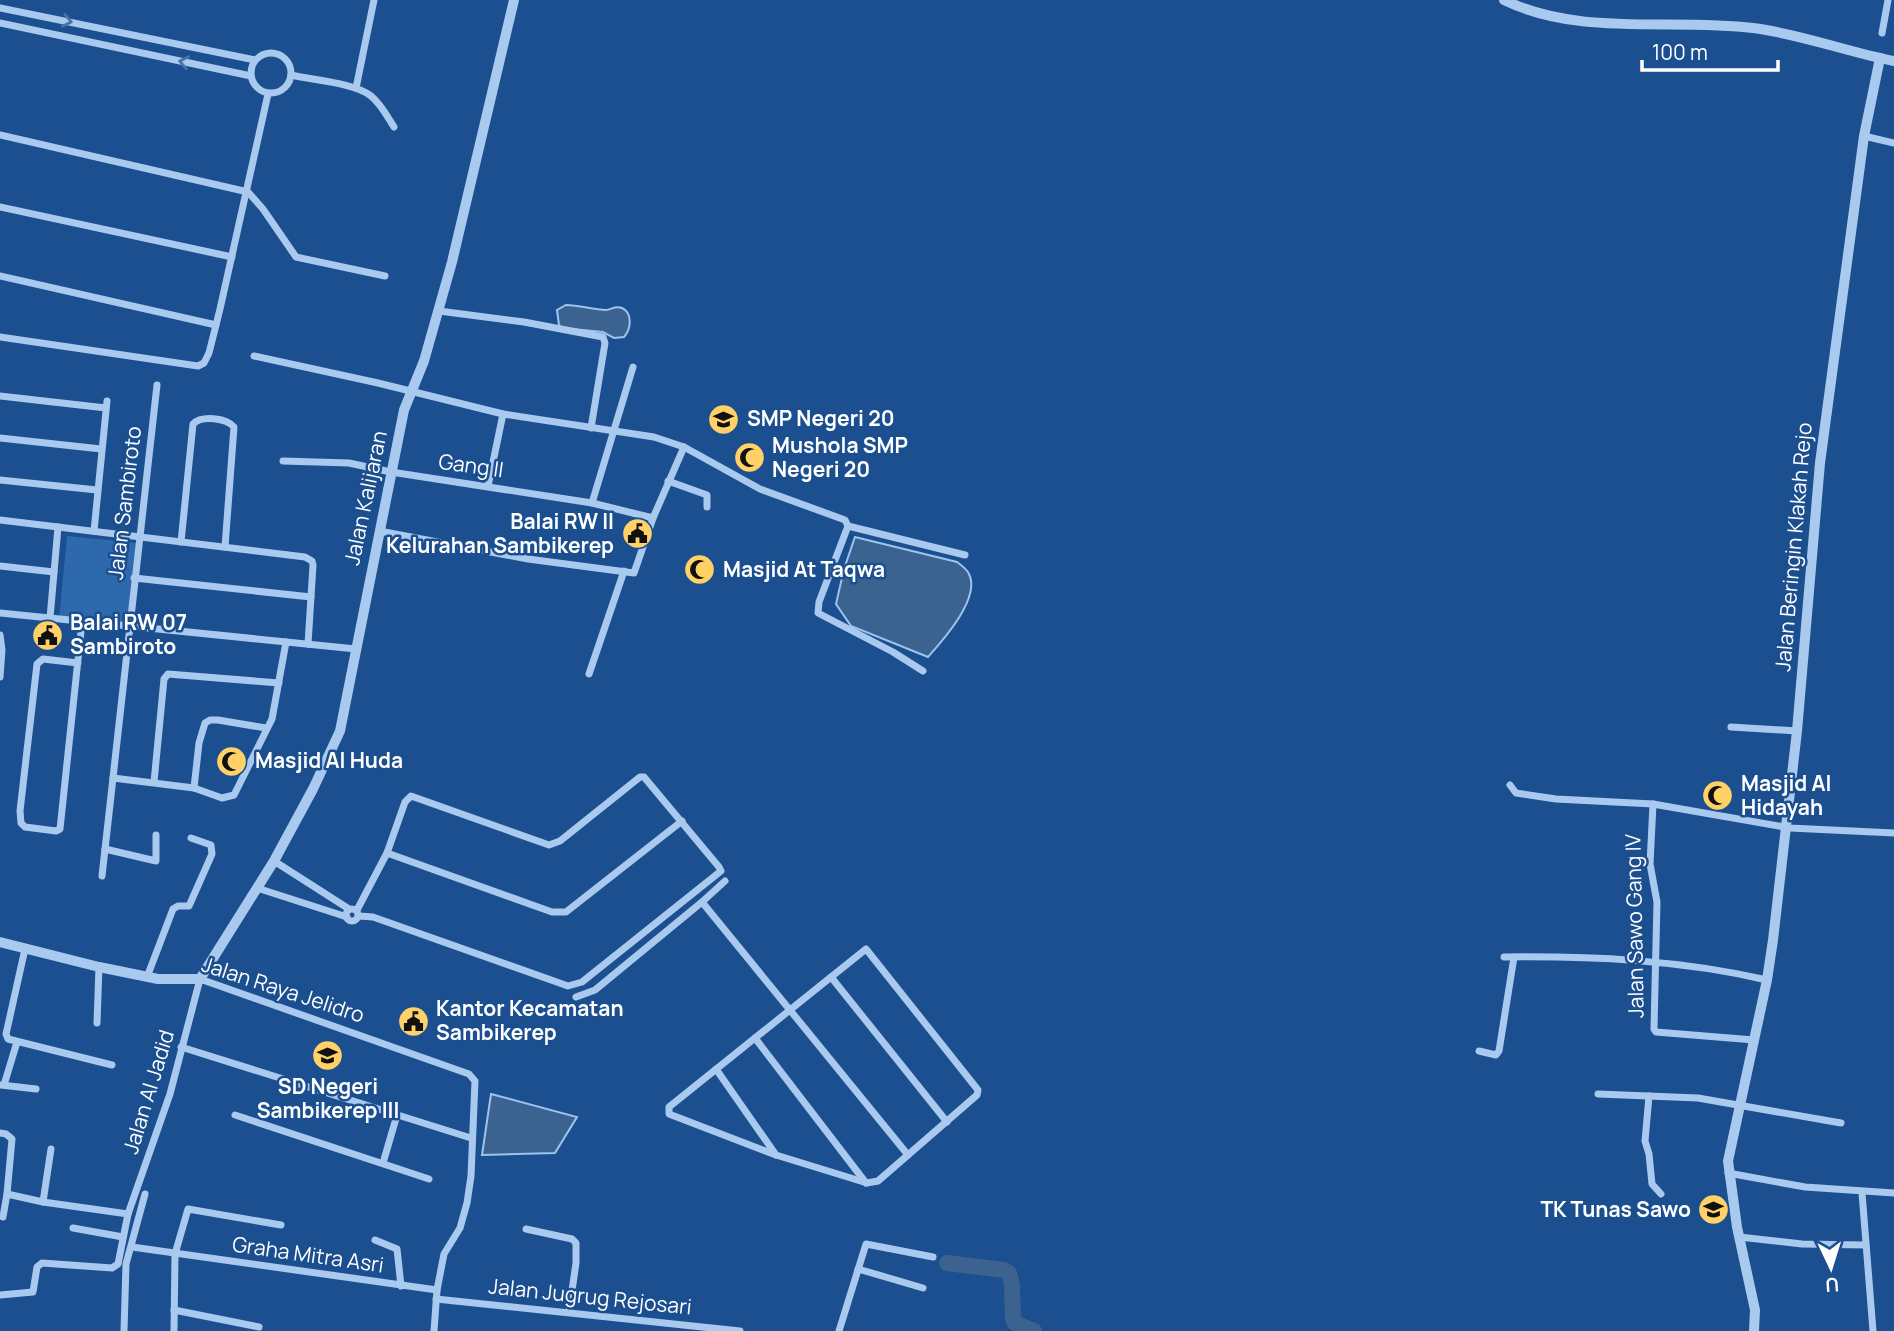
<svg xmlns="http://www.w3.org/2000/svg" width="1894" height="1331" font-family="Manrope,sans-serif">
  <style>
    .green { fill: #2e69ad }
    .water { fill: #3c6290; stroke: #9cc4f0; stroke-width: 2 }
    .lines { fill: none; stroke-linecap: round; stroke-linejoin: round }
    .river { stroke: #3c6290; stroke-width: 16 }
    .minor { stroke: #a9c9ee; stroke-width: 7 }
    .tertiary { stroke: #a9c9ee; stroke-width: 10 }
    .oneway { stroke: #4674ac }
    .labels { text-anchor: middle; stroke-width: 5; stroke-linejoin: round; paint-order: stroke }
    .poi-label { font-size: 21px; font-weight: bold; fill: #fff; stroke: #1b4f8f; text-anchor: start }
    .street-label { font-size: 21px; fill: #fff; stroke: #1b4f8f }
  </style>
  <rect width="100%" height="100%" fill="#1b4f8f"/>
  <!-- green -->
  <polygon class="green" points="67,536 138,543 129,626 59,619"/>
  <!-- water -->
  <g class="water">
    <path d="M566,305C580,305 593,310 606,310C611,310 615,305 622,308C633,313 631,329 624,337L614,338L603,332L562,328L559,325L557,310Z"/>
    <path d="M855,537L957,562C961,565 967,569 969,574C981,598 943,640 928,657L851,626L836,604L844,569Z"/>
    <polygon points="491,1094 577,1117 555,1153 482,1155"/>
  </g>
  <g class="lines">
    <!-- river -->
    <polyline class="river" points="947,1263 1004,1270 1009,1273 1012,1285 1013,1319 1015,1323 1034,1331"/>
    <!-- minor -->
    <g class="minor">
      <polyline points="0,8 255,60"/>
      <polyline points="0,23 251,76"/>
      <polyline points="1882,33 1888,0"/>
      <circle cx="271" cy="73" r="20"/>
      <path d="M291,75C312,80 356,83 371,96C381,104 387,116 394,127"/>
      <polyline points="356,88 374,0"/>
      <polyline points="0,135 248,192 263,209 296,257 385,276"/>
      <polyline points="1864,136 1894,143"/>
      <polyline points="0,207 232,257"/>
      <polyline points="0,276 216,325"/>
      <polyline points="439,311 524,322 603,337 605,343 591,428"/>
      <polyline points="0,337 198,366 204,363 209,353 220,309 268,94"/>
      <polyline points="254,356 378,383 503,414 654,437 684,447 760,489 845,520 848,526 819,602 818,613 893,652 923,671"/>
      <polyline points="0,396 106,408"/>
      <polyline points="0,438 101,449"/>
      <polyline points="283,461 349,463 391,472 592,503 653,518"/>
      <polyline points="0,480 97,490"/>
      <polyline points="668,481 707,495 707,507"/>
      <polyline points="488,486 503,414"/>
      <polyline points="592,503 633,367"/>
      <polyline points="0,520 305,557 312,561 313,565 308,644"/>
      <polyline points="848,526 965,555"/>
      <polyline points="94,531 107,401"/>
      <polyline points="379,531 528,559 634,573 653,518 684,447"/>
      <path d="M181,542L193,424C202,415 226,418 234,427L225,547"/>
      <polyline points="0,566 54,572"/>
      <polyline points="134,578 311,597"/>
      <polyline points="0,613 356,649"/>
      <polyline points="50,618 58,527"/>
      <polyline points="0,635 2,650 0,677"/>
      <polyline points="78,663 43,659 37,664 20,811 21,823 25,827 56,831 60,829 82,622"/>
      <polyline points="589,674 624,571"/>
      <polyline points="1731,727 1797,731"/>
      <polyline points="113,778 194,788 222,798 234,795 272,719 286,642"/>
      <polyline points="154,782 164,679 168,674 279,683"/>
      <polyline points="1510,785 1516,793 1556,799 1653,804 1790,828 1894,833"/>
      <polyline points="194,788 199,743 205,723 210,720 218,720 266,728"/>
      <polyline points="1653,804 1650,864 1657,902 1654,1029 1656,1032 1754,1040"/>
      <polyline points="105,849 156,861 156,835"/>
      <polyline points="387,853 552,912 566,912 682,821"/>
      <polyline points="274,861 349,909"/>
      <polyline points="102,876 157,385"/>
      <polyline points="257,888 347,917"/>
      <polyline points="702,902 725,881"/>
      <circle cx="352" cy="915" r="6"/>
      <polyline points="357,910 387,853 405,802 411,796 549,845 560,841 640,777 644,777 719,867 721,871 582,982 568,986 373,917 359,916"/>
      <polyline points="25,949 6,1034 8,1039 112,1065"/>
      <polygon points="866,949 978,1090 977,1095 878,1181 867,1183 776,1155 669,1114 669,1107"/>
      <path d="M1504,957C1592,956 1681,960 1767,980"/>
      <polyline points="147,977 173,909 178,906 189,906 212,854 211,845 191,838"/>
      <polyline points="831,977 947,1122"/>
      <polyline points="576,997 595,990 702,902 908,1155"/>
      <polyline points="97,1023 99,967"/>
      <polyline points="755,1038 866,1183"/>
      <polyline points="181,1047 471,1138"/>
      <polyline points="1479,1051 1496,1055 1499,1051 1514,957"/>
      <polyline points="716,1069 776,1155"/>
      <polyline points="1,1085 36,1089"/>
      <polyline points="4,1085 17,1042"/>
      <polyline points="1598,1094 1698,1098 1841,1123"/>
      <polyline points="1649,1096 1645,1141 1649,1154 1652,1184 1661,1194"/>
      <polyline points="235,1115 429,1179"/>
      <polyline points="0,1133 6,1134 12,1139 7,1194"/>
      <polyline points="383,1163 397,1115"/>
      <polyline points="1728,1173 1805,1187 1894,1193"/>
      <polyline points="1862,1193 1873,1331"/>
      <polyline points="43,1202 51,1149"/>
      <polyline points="3,1217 7,1194 43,1202 128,1214"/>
      <polyline points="73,1228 123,1237"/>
      <polyline points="526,1229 572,1239 576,1243 576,1263 569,1311"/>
      <polyline points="1739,1237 1802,1244 1866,1245"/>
      <polyline points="375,1240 397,1249 401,1286"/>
      <polyline points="132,1247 437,1290"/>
      <polyline points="858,1269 923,1288"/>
      <polyline points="0,1295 33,1292 37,1267 42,1263 112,1268 118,1264 128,1214 170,1094 200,979 469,1074 475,1081 471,1176 467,1203 460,1228 444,1254 437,1290 434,1331"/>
      <polyline points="436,1299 740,1331"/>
      <polyline points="174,1310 259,1327"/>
      <polyline points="124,1331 126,1264 145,1194"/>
      <polyline points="174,1331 175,1254 188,1209 281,1225"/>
      <polyline points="839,1331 866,1244 933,1257"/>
    </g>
    <!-- tertiary -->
    <g class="tertiary">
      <path d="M1504,0C1580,37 1671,18 1753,28C1801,34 1847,52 1894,61"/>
      <polyline points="0,942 99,967 158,979 200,979 274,861 313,789 340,731 404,410 424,361 452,262 514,0"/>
      <polyline points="1754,1331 1755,1310 1737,1227 1728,1161 1767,980 1773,940 1797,731 1820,463 1864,136 1880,58"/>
    </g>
  </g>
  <!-- one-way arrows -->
  <defs><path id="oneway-chevron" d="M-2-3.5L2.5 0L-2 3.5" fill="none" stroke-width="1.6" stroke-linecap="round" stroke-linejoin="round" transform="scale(1.75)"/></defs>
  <g class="oneway">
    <use href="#oneway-chevron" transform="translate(67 21) rotate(12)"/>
    <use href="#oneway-chevron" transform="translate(184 62) rotate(-168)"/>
  </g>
  <!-- icons -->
  <defs>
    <symbol id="school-disc" viewBox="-11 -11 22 22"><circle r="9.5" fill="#ffd166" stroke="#1b4f8f"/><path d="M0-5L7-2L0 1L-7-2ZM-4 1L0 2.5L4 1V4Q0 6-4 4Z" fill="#111"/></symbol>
    <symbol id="mosque-disc" viewBox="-11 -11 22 22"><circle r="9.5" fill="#ffd166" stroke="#1b4f8f"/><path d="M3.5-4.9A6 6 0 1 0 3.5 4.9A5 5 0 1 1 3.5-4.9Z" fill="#111"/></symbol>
    <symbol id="civic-disc" viewBox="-11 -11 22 22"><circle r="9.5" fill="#ffd166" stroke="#1b4f8f"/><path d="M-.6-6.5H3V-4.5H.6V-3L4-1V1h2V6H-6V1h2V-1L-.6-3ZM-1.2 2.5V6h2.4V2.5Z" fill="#111"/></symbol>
  </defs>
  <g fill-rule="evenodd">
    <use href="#school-disc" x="706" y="402" width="35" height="35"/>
    <use href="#mosque-disc" x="732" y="440" width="35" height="35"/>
    <use href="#civic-disc" x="620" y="516" width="35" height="35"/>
    <use href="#mosque-disc" x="682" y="552" width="35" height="35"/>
    <use href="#civic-disc" x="30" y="618" width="35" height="35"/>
    <use href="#mosque-disc" x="214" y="744" width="35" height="35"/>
    <use href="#mosque-disc" x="1700" y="778" width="35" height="35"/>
    <use href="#civic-disc" x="396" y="1004" width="35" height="35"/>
    <use href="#school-disc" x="310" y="1038" width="35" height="35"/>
    <use href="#school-disc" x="1696" y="1192" width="35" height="35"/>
  </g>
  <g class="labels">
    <!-- poi labels -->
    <g class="poi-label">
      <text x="747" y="426">SMP Negeri 20</text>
      <text x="772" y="453">Mushola SMP<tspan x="772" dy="24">Negeri 20</tspan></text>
      <text x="614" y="529" text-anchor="end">Balai RW II<tspan x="614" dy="24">Kelurahan Sambikerep</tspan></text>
      <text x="723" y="577">Masjid At Taqwa</text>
      <text x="70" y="630">Balai RW 07<tspan x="70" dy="24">Sambiroto</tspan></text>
      <text x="255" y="768">Masjid Al Huda</text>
      <text x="1741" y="791">Masjid Al<tspan x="1741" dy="24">Hidayah</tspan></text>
      <text x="436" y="1016">Kantor Kecamatan<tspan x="436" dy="24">Sambikerep</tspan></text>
      <text x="328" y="1094" text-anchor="middle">SD Negeri<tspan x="328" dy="24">Sambikerep III</tspan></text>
      <text x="1691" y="1217" text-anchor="end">TK Tunas Sawo</text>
    </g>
    <!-- street labels -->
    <g class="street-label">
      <text transform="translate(471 466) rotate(8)" y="7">Gang II</text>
      <text transform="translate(366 498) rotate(-78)" y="7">Jalan Kalijaran</text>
      <text transform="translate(125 503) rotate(-83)" y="7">Jalan Sambiroto</text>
      <text transform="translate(1794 547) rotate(-85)" y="7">Jalan Beringin Klakah Rejo</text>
      <text transform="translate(1635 926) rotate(-91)" y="7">Jalan Sawo Gang IV</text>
      <text transform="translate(283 990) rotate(18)" y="7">Jalan Raya Jelidro</text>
      <text transform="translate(149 1092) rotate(-73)" y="7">Jalan Al Jadid</text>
      <text transform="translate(308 1255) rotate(8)" y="7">Graha Mitra Asri</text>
      <text transform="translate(590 1297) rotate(6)" y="7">Jalan Jugrug Rejosari</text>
    </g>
  </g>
  <!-- north arrow -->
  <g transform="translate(1831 1268) rotate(176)" stroke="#1b4f8f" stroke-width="5" paint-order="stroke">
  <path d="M0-5L12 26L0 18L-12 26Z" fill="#ffffff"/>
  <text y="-10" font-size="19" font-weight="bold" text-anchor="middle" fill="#ffffff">U</text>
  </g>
  <!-- scale -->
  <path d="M1642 60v10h136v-10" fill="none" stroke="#ffffff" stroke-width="3.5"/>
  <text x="1652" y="60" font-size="21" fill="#ffffff" stroke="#1b4f8f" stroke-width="5" paint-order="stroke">100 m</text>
</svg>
